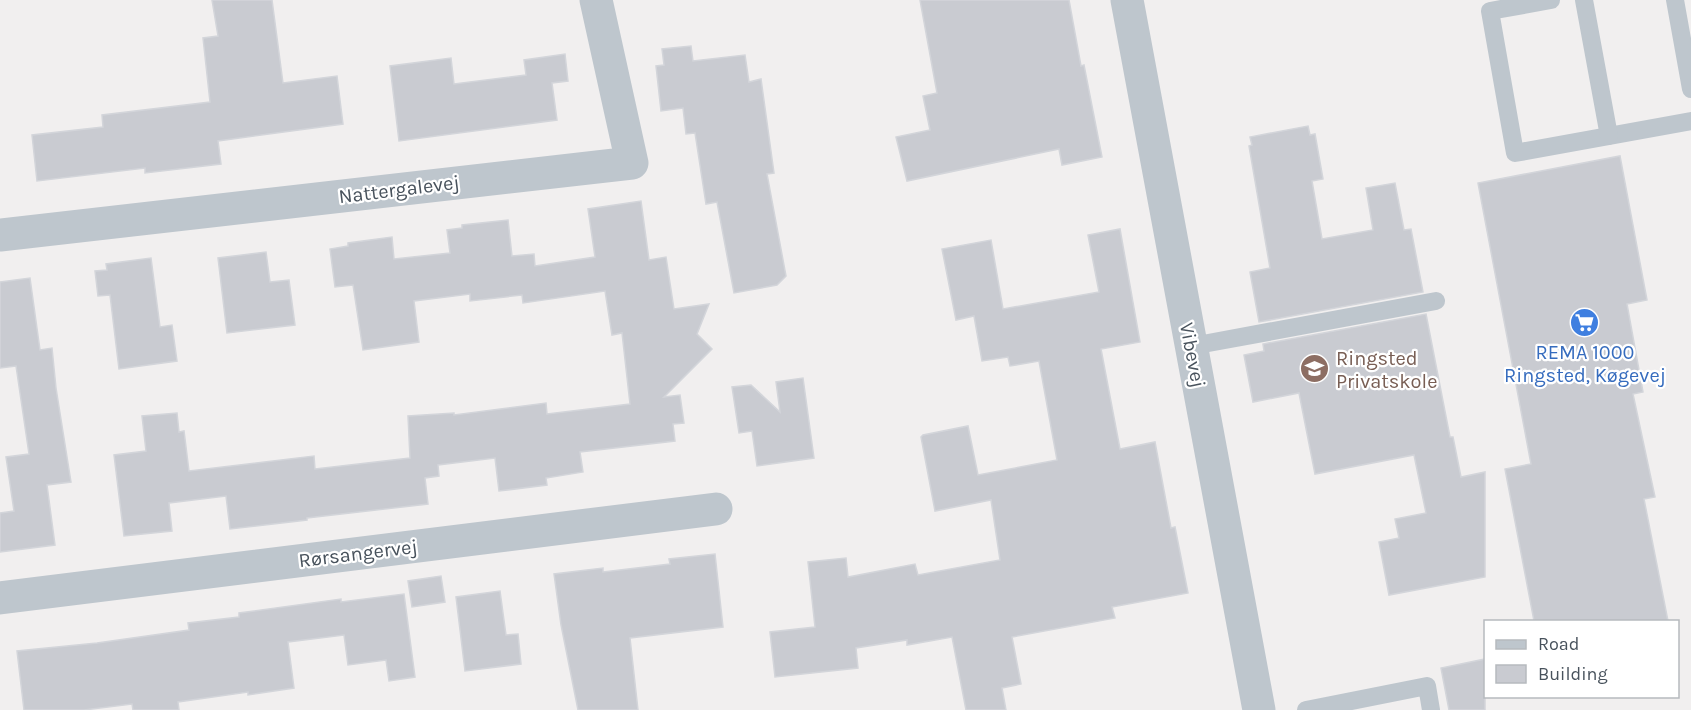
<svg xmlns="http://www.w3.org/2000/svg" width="1691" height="710" font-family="Karla,sans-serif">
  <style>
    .building { fill: #c9cbd1; stroke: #d3d5da; stroke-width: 1.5 }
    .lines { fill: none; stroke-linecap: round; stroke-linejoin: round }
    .lane { stroke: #bec6cd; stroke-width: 18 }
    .street { stroke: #bec6cd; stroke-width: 33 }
    .labels { text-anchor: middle; stroke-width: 4.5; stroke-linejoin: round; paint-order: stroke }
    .street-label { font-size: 20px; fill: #48525c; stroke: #fff }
    .shop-label { font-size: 20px; fill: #366cbe; stroke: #fff }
    .education-label { font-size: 20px; fill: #785e54; stroke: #fff; text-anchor: start }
  </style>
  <rect width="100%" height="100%" fill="#f1efef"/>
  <!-- building -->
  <g class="building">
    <polygon points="212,0 272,0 283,83 337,76 343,124 218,141 221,164 145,173 145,168 37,181 32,135 103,127 102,115 210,102 203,38 218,36"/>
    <polygon points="920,0 1069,0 1081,66 1084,65 1102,157 1062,165 1059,149 907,181 896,137 930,130 923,96 937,93"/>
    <polygon points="691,46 693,61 745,55 749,82 761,79 774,173 767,174 786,276 777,285 734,293 717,202 706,204 695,133 686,134 683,108 661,111 656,66 664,65 662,49"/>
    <polygon points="565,54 568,81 552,83 557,120 399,141 390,66 451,58 454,84 526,75 524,60"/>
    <polygon points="1308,126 1310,135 1315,134 1323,179 1312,181 1322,239 1373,230 1366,188 1395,183 1404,230 1411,229 1423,292 1259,322 1250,272 1270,268 1249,146 1252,145 1250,137"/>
    <polygon points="1620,156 1647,300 1627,304 1643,392 1633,394 1655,497 1644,499 1668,621 1534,621 1505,469 1531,464 1478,183"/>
    <polygon points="641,201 649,260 666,257 674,309 709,304 697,334 712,349 664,397 680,395 684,423 673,424 675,441 580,452 583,472 546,478 547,485 499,491 495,458 438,465 439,476 425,478 428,504 307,518 307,520 230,529 226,496 169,503 172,531 124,536 114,455 146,451 142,416 177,413 179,432 184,431 189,471 314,456 315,469 410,458 408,416 454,413 454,415 546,403 547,414 630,404 622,333 612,335 605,291 523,303 522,295 470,301 470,294 414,301 419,342 363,350 353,285 335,287 330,249 348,246 348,243 392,237 394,259 450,253 447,230 462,228 462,225 508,220 512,256 534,254 535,266 595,257 588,209"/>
    <polygon points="1120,229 1140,342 1101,349 1120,449 1155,442 1171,528 1175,527 1188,593 1112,607 1115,618 1012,637 1021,684 1002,688 1006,710 966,710 952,637 907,645 907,640 856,648 858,668 775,677 770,632 815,627 808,562 846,558 848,577 915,564 918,575 1000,560 991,500 935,511 921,437 923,435 968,426 978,475 1057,460 1039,361 1010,366 1008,357 982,361 974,316 956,320 942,249 991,240 1003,309 1099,292 1088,235"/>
    <polygon points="266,252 270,282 289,280 295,325 227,333 218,258"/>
    <polygon points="151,258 160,327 172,325 177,361 119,369 110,295 98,296 95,271 107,270 106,264"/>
    <polygon points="30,278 40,350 52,348 56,388 71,482 47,485 55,545 0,552 0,513 14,511 6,457 29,454 16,366 0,368 0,282"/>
    <polygon points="1426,314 1450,437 1453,437 1461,477 1485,472 1485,577 1389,595 1379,542 1399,538 1395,519 1426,513 1414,455 1315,474 1299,393 1253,402 1244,355 1264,351 1263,344"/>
    <polygon points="803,378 814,458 757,466 752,431 739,433 732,387 751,385 780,412 776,382"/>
    <polygon points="715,554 723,627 630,638 638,710 578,710 561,625 554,574 603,568 603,572 670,564 669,559"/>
    <polygon points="441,576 445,602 412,607 408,581"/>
    <polygon points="500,591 506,635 518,634 521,664 465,671 456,597"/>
    <polygon points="404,594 415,677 389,681 386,660 348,665 344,635 288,642 294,688 248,695 248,692 178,702 179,710 133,710 132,704 84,710 24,710 17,651 97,643 189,630 188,623 239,617 239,613 341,599 341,602"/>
    <polygon points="1485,659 1485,710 1449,710 1441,668"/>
  </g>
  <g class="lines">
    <!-- lane -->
    <g class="lane">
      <polyline points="1551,0 1490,11 1515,153 1691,121"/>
      <polyline points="1584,0 1609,136"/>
      <polyline points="1675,0 1691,89"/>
      <polyline points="1192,346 1436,301"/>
      <polyline points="1306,710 1427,686 1431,710"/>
    </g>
    <!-- street -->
    <g class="street">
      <polyline points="1127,0 1259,710"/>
      <polyline points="0,235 632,163 596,0"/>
      <polyline points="0,598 716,509"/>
    </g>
  </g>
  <!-- icons -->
  <defs>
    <symbol id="supermarket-disc" viewBox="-11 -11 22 22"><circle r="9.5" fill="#3f7fe0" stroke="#fff"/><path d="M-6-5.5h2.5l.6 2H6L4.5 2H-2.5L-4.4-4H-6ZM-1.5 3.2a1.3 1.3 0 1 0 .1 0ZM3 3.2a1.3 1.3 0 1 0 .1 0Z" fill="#fff"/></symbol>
    <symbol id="school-disc" viewBox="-11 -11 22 22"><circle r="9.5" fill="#8d6e63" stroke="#fff"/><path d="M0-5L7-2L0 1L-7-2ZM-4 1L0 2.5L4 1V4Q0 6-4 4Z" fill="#fff"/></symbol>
  </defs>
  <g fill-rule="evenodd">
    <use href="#supermarket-disc" x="1568" y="306" width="33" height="33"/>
    <use href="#school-disc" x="1298" y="352" width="33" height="33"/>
  </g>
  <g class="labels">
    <!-- street labels -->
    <g class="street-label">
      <text transform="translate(399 189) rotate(-7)" y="7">Nattergalevej</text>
      <text transform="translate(1193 355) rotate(79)" y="7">Vibevej</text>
      <text transform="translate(358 553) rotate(-7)" y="7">Rørsangervej</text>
    </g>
    <!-- shop labels -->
    <g class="shop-label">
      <text x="1585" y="359">REMA 1000<tspan x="1585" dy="23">Ringsted, Køgevej</tspan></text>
    </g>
    <!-- education labels -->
    <g class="education-label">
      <text x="1336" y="365">Ringsted<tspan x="1336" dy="23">Privatskole</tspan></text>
    </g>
  </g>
  <!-- legend -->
  <rect x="1484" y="620" width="195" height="78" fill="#ffffff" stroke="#b6babe" stroke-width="1.5"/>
  <rect x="1496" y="640" width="30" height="9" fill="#bec6cd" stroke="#b6babe" stroke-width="1.5"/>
  <text x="1538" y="650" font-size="18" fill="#48525c">Road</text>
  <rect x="1496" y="665" width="30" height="18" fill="#c9cbd1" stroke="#b6babe" stroke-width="1.5"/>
  <text x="1538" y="680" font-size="18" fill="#48525c">Building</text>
</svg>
